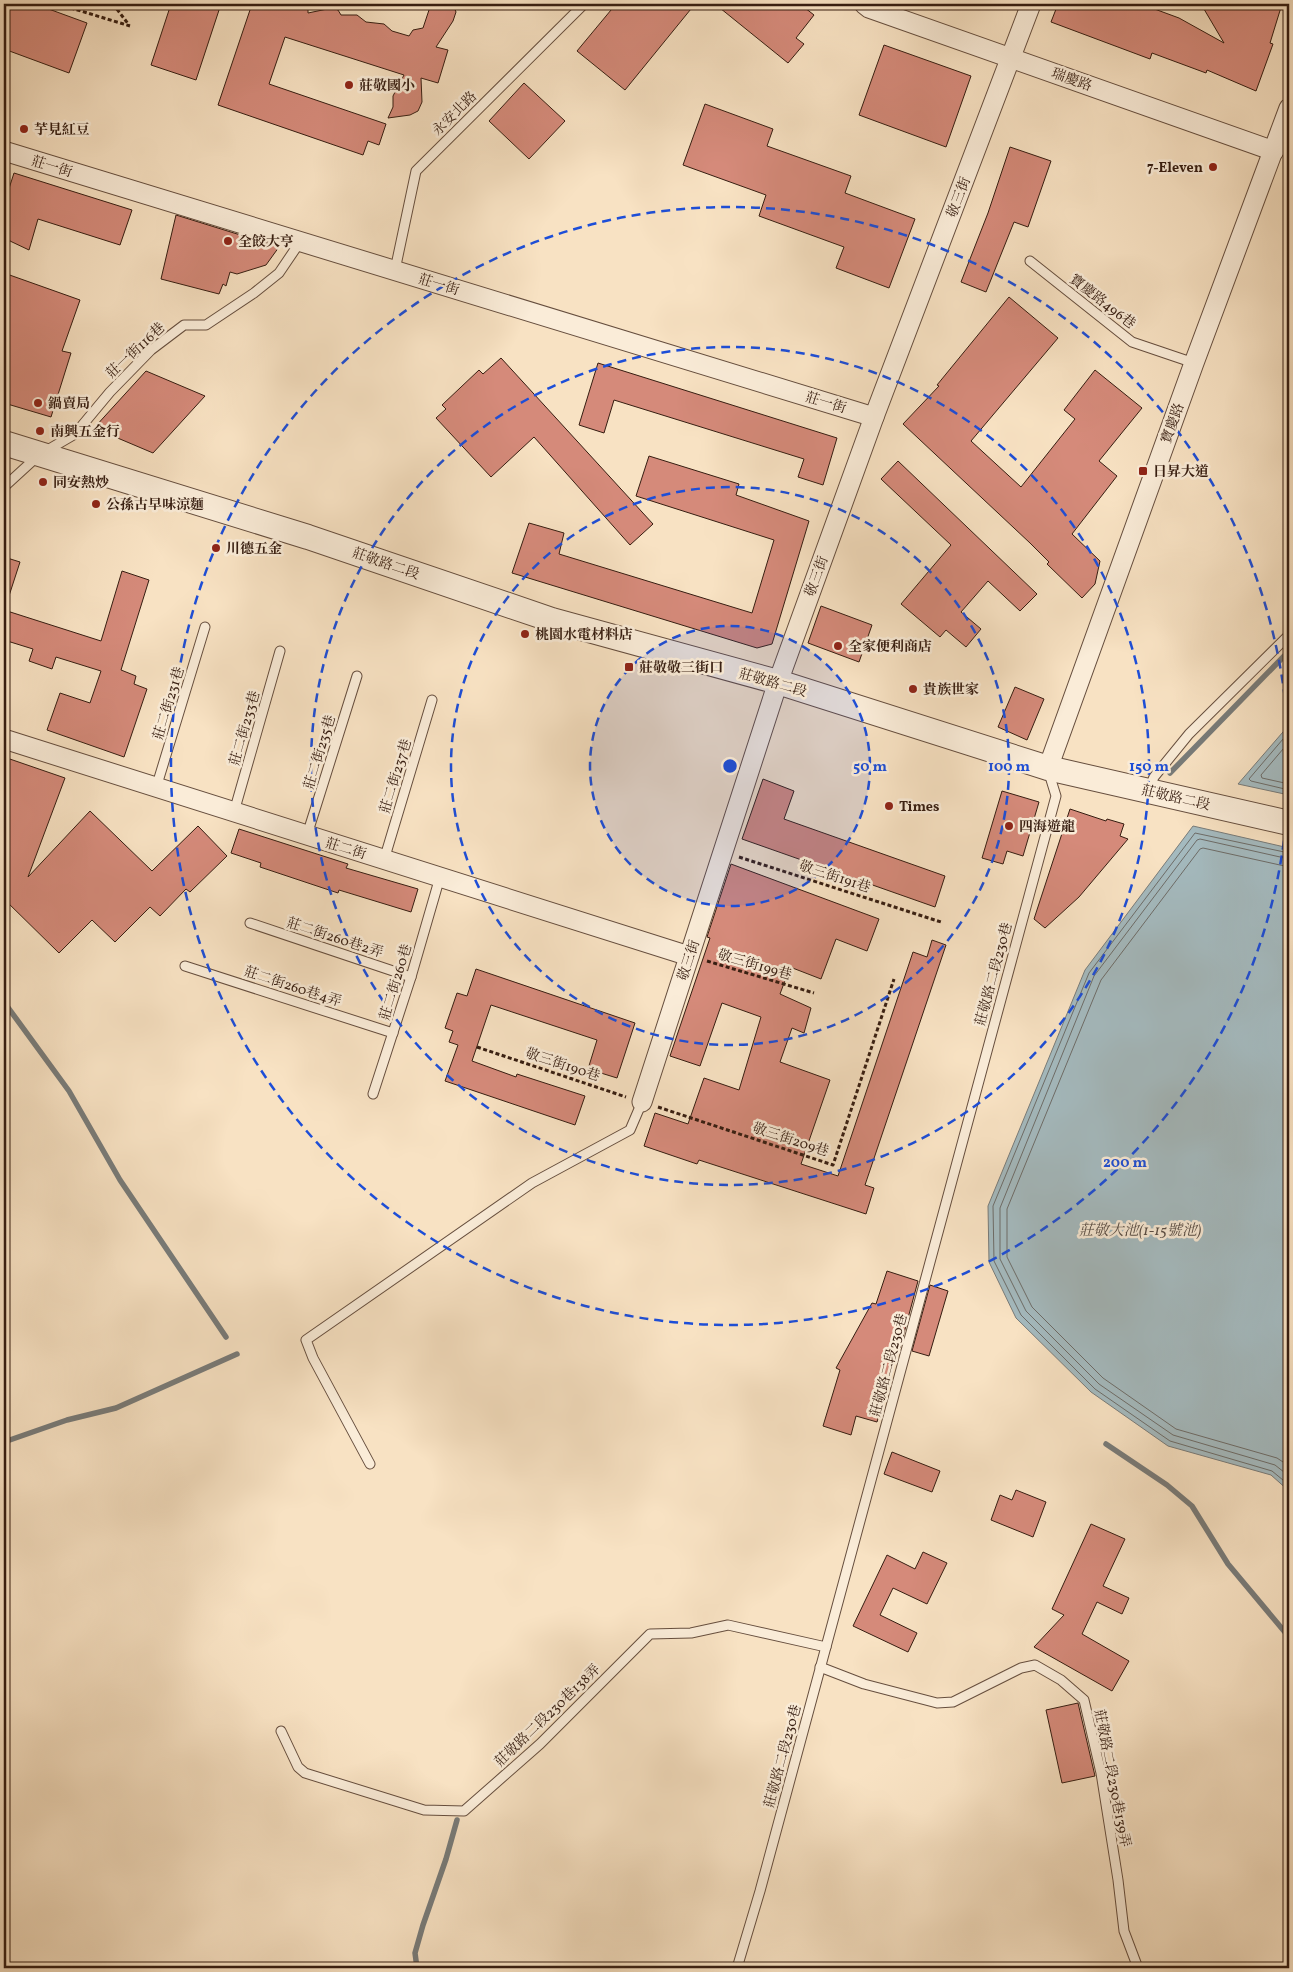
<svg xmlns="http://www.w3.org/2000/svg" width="1293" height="1972" font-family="Vollkorn,'Noto Serif TC',serif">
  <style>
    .water { fill: #a4babf; stroke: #787b79 }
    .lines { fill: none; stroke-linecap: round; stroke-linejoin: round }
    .shore { stroke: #6d6c68; stroke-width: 1 }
    .stream { stroke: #787b79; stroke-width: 5.5 }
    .building { fill: #d58a7a; stroke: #361d11 }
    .service-casing { stroke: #664e3e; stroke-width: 11 }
    .minor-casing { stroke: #664e3e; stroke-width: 21 }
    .tertiary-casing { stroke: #664e3e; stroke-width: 26 }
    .path { stroke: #361d11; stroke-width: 3; stroke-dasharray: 4 2.5; stroke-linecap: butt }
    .service { stroke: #faecd8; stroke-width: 9 }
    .minor { stroke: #faecd8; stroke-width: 19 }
    .tertiary { stroke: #faecd8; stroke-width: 24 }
    .ring { fill: none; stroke: #1d4ed8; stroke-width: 2.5; stroke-dasharray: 9 6 }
    .poi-dot { fill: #8f2418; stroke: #faecd8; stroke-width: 2 }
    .labels { text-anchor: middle; stroke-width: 5; stroke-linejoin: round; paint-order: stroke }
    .street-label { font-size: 14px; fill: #361d11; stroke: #faecd8 }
    .poi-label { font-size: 14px; font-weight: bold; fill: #361d11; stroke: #faecd8; text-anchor: start }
    .water-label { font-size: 15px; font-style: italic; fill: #574c45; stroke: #faecd8 }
    .centre { fill: #1d4ed8; stroke: #faecd8; stroke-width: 2.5 }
    .ring-label { font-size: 15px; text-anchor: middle; font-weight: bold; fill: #1d4ed8; stroke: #faecd8; stroke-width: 5; stroke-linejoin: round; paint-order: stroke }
  </style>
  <rect width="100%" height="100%" fill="#f8e2c3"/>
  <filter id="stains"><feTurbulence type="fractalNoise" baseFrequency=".004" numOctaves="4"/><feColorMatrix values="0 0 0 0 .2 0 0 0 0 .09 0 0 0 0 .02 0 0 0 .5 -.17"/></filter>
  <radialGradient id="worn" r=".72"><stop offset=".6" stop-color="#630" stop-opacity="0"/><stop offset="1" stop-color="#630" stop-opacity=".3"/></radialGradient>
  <!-- water -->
  <g class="water">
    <polygon points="1289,725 1289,795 1238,784"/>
    <polygon points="1193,826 1289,848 1289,1491 1271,1475 1168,1446 1091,1392 1016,1318 989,1262 988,1206 1085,970"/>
  </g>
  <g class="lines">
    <!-- shore -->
    <g class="shore">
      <polyline points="1289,732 1249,779 1251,781 1289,790"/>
      <polyline points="1289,742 1261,775 1262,778 1289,784"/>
      <polyline points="1289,853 1195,833 1089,973 993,1206 994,1261 1021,1315 1095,1389 1170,1441 1272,1471 1289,1485"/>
      <polyline points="1289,859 1200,839 1197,840 1094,976 1000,1208 1000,1259 1026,1311 1099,1384 1173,1435 1275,1465 1289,1476"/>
      <polyline points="1289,867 1203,848 1200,849 1101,980 1007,1209 1007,1257 1032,1307 1103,1378 1176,1429 1277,1458 1289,1466"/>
    </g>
    <!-- stream -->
    <g class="stream">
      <polyline points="1170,773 1289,651"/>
      <polyline points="4,1002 69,1091 120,1180 226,1337"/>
      <polyline points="4,1442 67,1420 116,1408 237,1354"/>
      <polyline points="1106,1444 1167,1485 1192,1506 1228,1564 1289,1637"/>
      <polyline points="417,1968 415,1953 423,1925 446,1859 457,1820"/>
    </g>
  </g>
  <!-- building -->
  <g class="building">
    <polygon points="4,4 35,4 87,23 69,73 4,49"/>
    <polygon points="171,4 221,4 196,80 151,65"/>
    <polygon points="252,4 308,4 308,13 332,8 338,10 341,15 357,15 366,22 384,24 392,31 409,36 413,30 423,28 431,4 453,4 456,12 453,21 436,47 448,50 438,83 421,78 422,102 418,111 410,115 388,118 393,107 393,96 404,75 285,37 269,84 386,124 379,145 368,141 363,155 218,105"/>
    <polygon points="616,4 695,4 625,90 577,51"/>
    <polygon points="715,4 800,4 814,15 796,38 804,44 788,63"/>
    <polygon points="1058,4 1141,4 1179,18 1224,43 1201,4 1282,4 1270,43 1273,44 1256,91 1207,70 1206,73 1152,53 1150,59 1051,22"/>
    <polygon points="884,45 971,76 946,147 859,115"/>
    <polygon points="524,83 565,121 529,159 489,121"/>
    <polygon points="705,104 773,129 767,146 851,176 845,193 915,219 889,288 836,268 844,247 759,216 766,195 683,165"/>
    <polygon points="1010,147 1051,161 1028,227 1014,222 986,292 961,282 988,213"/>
    <polygon points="14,173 132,210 120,245 38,219 29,250 10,241 4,231 4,204"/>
    <polygon points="176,215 279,247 266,265 237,274 230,272 226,286 223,284 219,294 161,279"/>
    <polygon points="4,273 80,300 62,351 71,353 51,417 4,403"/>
    <polygon points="1009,297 1058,338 971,441 1021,487 1075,419 1064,410 1095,370 1142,408 1099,461 1117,476 1072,534 1100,561 1095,584 1082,598 1047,564 1049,562 1030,543 903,424 939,386 937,385"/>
    <polygon points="501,358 653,524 630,545 534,437 491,477 436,418 446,409 442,405 479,370 483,374"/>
    <polygon points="598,363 837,438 823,485 798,477 804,459 614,400 604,433 579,425"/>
    <polygon points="146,371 205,396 153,453 94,428"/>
    <polygon points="649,456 739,484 736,495 809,521 772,644 757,648 512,573 529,523 564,533 559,554 752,613 774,540 636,496"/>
    <polygon points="898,461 1037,594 1020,611 988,581 961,612 981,629 966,647 946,630 940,637 901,604 951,545 881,479"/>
    <polygon points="4,557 20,562 7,602 4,601"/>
    <polygon points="122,571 149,580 121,670 136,676 134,684 147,689 124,757 47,730 60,693 90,703 101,671 56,657 52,669 29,661 33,649 4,640 4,610 101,641"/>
    <polygon points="821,606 872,625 859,662 808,643"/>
    <polygon points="1015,687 1044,699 1027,740 998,727"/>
    <polygon points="4,757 65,778 28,877 90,811 152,871 198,826 227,856 190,892 186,889 160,916 150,907 115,942 92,920 59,953 4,899"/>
    <polygon points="763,779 794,791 784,819 945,876 935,907 742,839"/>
    <polygon points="1002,791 1039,802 1023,856 1007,851 1003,864 982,858"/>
    <polygon points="1070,809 1106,821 1107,819 1124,824 1120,836 1128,839 1079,897 1045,928 1034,919"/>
    <polygon points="239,829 348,864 346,868 418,889 411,912 339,890 338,893 260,867 261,863 231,853"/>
    <polygon points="731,864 879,919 867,951 836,939 821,979 790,967 780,994 811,1008 804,1033 792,1028 780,1062 830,1080 801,1164 838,1176 913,952 927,957 932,940 946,945 865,1185 874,1188 866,1214 699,1160 697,1164 644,1146 655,1113 688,1124 704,1078 739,1090 761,1017 722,1003 700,1066 670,1056 710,938 707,937"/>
    <polygon points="476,969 635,1023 617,1078 588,1069 597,1040 491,1005 472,1061 516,1077 517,1074 585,1096 575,1125 445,1081 458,1045 449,1042 453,1031 445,1028 457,993 467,996"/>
    <polygon points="887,1271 918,1281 900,1348 898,1347 877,1422 856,1416 851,1435 823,1426 840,1370 836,1368 872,1303 876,1304"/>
    <polygon points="930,1285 948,1291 929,1356 912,1351"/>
    <polygon points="892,1452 940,1471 932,1492 884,1474"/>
    <polygon points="1016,1490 1046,1502 1033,1537 991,1520 1000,1495 1012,1500"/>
    <polygon points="1091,1524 1125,1539 1103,1586 1129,1598 1122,1614 1097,1602 1082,1634 1129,1661 1112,1691 1034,1647 1064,1615 1052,1609"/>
    <polygon points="923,1552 947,1563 927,1604 893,1588 880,1615 917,1633 908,1652 853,1626 887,1555 915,1569"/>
    <polygon points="1078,1703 1095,1776 1062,1783 1046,1710"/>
  </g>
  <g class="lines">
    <defs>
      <g id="service">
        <polyline points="1030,261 1132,342 1194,363"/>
        <polyline points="395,270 416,171 584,4"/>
        <polyline points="4,487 39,455 75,434 110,392 151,350 184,325 206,325 254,293 279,273 300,242"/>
        <polyline points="156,788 205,627"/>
        <polyline points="1148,791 1154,777 1189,734 1289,635"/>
        <polyline points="234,812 280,651"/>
        <polyline points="307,835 357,676"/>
        <polyline points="384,860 432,700"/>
        <polyline points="250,923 411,977"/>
        <polyline points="185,966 393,1033"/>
        <polyline points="373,1094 411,977 440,877"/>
        <polyline points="370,1464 313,1358 306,1340 532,1183 630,1130 642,1102"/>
        <polyline points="820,1667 864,1684 937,1703 953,1702 1021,1668 1035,1665 1061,1680 1084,1700 1101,1773 1118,1880 1124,1931 1138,1968"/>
        <polyline points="281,1731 298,1767 305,1773 424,1810 464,1811 540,1744 650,1634 691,1633 728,1625 826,1647"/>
        <polyline points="737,1968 760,1891 1056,796 1048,770"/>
      </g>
      <g id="minor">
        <polyline points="864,4 869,8 1274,151"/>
        <polyline points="4,151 874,417"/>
        <polyline points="4,739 689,956"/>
        <polyline points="1048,768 1194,363 1289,108"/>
        <polyline points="642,1102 778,682 874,417 1031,4"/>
      </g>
      <polyline id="tertiary" points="4,443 308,537 552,620 778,682 1048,768 1289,823"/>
    </defs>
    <!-- service casing -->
    <use href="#service" class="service-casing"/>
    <!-- minor casing -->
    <use href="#minor" class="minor-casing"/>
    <!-- tertiary casing -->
    <use href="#tertiary" class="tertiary-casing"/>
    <!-- path -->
    <g class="path">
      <polyline points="58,4 130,26"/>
      <polyline points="113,4 129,25"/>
      <polyline points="739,857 941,922"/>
      <polyline points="707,961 814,993"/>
      <polyline points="477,1047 626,1097"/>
      <polyline points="658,1107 833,1165 894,979"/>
    </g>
    <!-- service -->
    <use href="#service" class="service"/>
    <!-- minor -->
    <use href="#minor" class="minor"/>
    <!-- tertiary -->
    <use href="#tertiary" class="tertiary"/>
  </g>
  <!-- distance rings -->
  <circle cx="730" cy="766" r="140" fill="#1d4ed8" fill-opacity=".12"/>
  <g class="ring">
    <circle cx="730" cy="766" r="140"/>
    <circle cx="730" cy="766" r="279"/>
    <circle cx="730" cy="766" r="419"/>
    <circle cx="730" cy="766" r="559"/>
  </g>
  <!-- markers -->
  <g class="poi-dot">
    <circle cx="349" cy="85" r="5"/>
    <circle cx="24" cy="129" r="5"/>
    <circle cx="1213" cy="167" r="5"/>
    <circle cx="228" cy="241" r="5"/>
    <circle cx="38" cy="403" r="5"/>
    <circle cx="40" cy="431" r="5"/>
    <rect x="1138" y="466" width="10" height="10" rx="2.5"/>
    <circle cx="43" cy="482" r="5"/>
    <circle cx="96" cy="504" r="5"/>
    <circle cx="216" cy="548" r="5"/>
    <circle cx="525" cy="634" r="5"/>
    <circle cx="838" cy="646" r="5"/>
    <rect x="624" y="662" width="10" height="10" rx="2.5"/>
    <circle cx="913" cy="689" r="5"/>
    <circle cx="889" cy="806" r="5"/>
    <circle cx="1009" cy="826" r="5"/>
  </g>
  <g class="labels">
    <!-- street labels -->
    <g class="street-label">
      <text transform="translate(1072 79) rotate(20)" y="5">瑞慶路</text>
      <text transform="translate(454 113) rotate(-45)" y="5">永安北路</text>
      <text transform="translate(52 166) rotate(17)" y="5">莊一街</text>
      <text transform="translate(958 197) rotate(-69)" y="5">敬三街</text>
      <text transform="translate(439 284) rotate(17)" y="5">莊一街</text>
      <text transform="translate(1103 301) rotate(38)" y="5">寶慶路496巷</text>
      <text transform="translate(135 350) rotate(-43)" y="5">莊一街116巷</text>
      <text transform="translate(826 402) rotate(17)" y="5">莊一街</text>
      <text transform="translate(1172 423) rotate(-70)" y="5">寶慶路</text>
      <text transform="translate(386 563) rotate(19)" y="5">莊敬路二段</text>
      <text transform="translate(816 576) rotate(-70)" y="5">敬三街</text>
      <text transform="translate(773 682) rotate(16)" y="5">莊敬路二段</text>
      <text transform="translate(168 703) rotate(-73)" y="5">莊二街231巷</text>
      <text transform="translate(244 728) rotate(-74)" y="5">莊二街233巷</text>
      <text transform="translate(319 752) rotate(-73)" y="5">莊二街235巷</text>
      <text transform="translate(395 776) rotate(-73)" y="5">莊二街237巷</text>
      <text transform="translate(1176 797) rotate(13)" y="5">莊敬路二段</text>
      <text transform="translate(346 848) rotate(17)" y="5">莊二街</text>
      <text transform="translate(835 876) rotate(18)" y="5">敬三街191巷</text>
      <text transform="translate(335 937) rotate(18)" y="5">莊二街260巷2弄</text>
      <text transform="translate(688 960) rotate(-72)" y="5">敬三街</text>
      <text transform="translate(755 964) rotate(16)" y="5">敬三街199巷</text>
      <text transform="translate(993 974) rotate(-75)" y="5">莊敬路二段230巷</text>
      <text transform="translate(395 982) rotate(-73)" y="5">莊二街260巷</text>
      <text transform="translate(293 986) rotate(18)" y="5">莊二街260巷4弄</text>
      <text transform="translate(563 1064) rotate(18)" y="5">敬三街190巷</text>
      <text transform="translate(791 1139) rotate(18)" y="5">敬三街209巷</text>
      <text transform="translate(888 1365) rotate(-75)" y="5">莊敬路二段230巷</text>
      <text transform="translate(547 1715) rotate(-44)" y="5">莊敬路二段230巷138弄</text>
      <text transform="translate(782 1756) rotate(-75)" y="5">莊敬路二段230巷</text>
      <text transform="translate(1113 1778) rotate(79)" y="5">莊敬路二段230巷139弄</text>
    </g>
    <!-- poi labels -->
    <g class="poi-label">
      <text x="359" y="90">莊敬國小</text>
      <text x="34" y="134">芋見紅豆</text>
      <text x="1203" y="172" text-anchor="end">7-Eleven</text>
      <text x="238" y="246">全餃大亨</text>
      <text x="48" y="408">鍋賣局</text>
      <text x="50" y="436">南興五金行</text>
      <text x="1153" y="476">日昇大道</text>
      <text x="53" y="487">同安熱炒</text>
      <text x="106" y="509">公孫古早味涼麵</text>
      <text x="226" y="553">川德五金</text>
      <text x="535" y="639">桃園水電材料店</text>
      <text x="848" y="651">全家便利商店</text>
      <text x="639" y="672">莊敬敬三街口</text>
      <text x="923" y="694">貴族世家</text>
      <text x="899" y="811">Times</text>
      <text x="1019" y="831">四海遊龍</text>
    </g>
    <!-- water labels -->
    <g class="water-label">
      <text x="1140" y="1235">莊敬大池(1-15號池)</text>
    </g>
  </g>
  <circle cx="730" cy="766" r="8" class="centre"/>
  <g class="ring-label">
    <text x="870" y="771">50 m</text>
    <text x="1009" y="771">100 m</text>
    <text x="1149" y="771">150 m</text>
    <text x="1125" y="1167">200 m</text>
  </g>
  <!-- margin -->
  <rect width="1293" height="1972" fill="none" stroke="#f8e2c3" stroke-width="20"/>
  <rect x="5" y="5" width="1283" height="1962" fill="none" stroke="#361d11" stroke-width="2.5"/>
  <rect x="10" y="10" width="1273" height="1952" fill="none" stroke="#361d11"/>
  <rect width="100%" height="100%" filter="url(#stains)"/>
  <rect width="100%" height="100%" fill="url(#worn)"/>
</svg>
